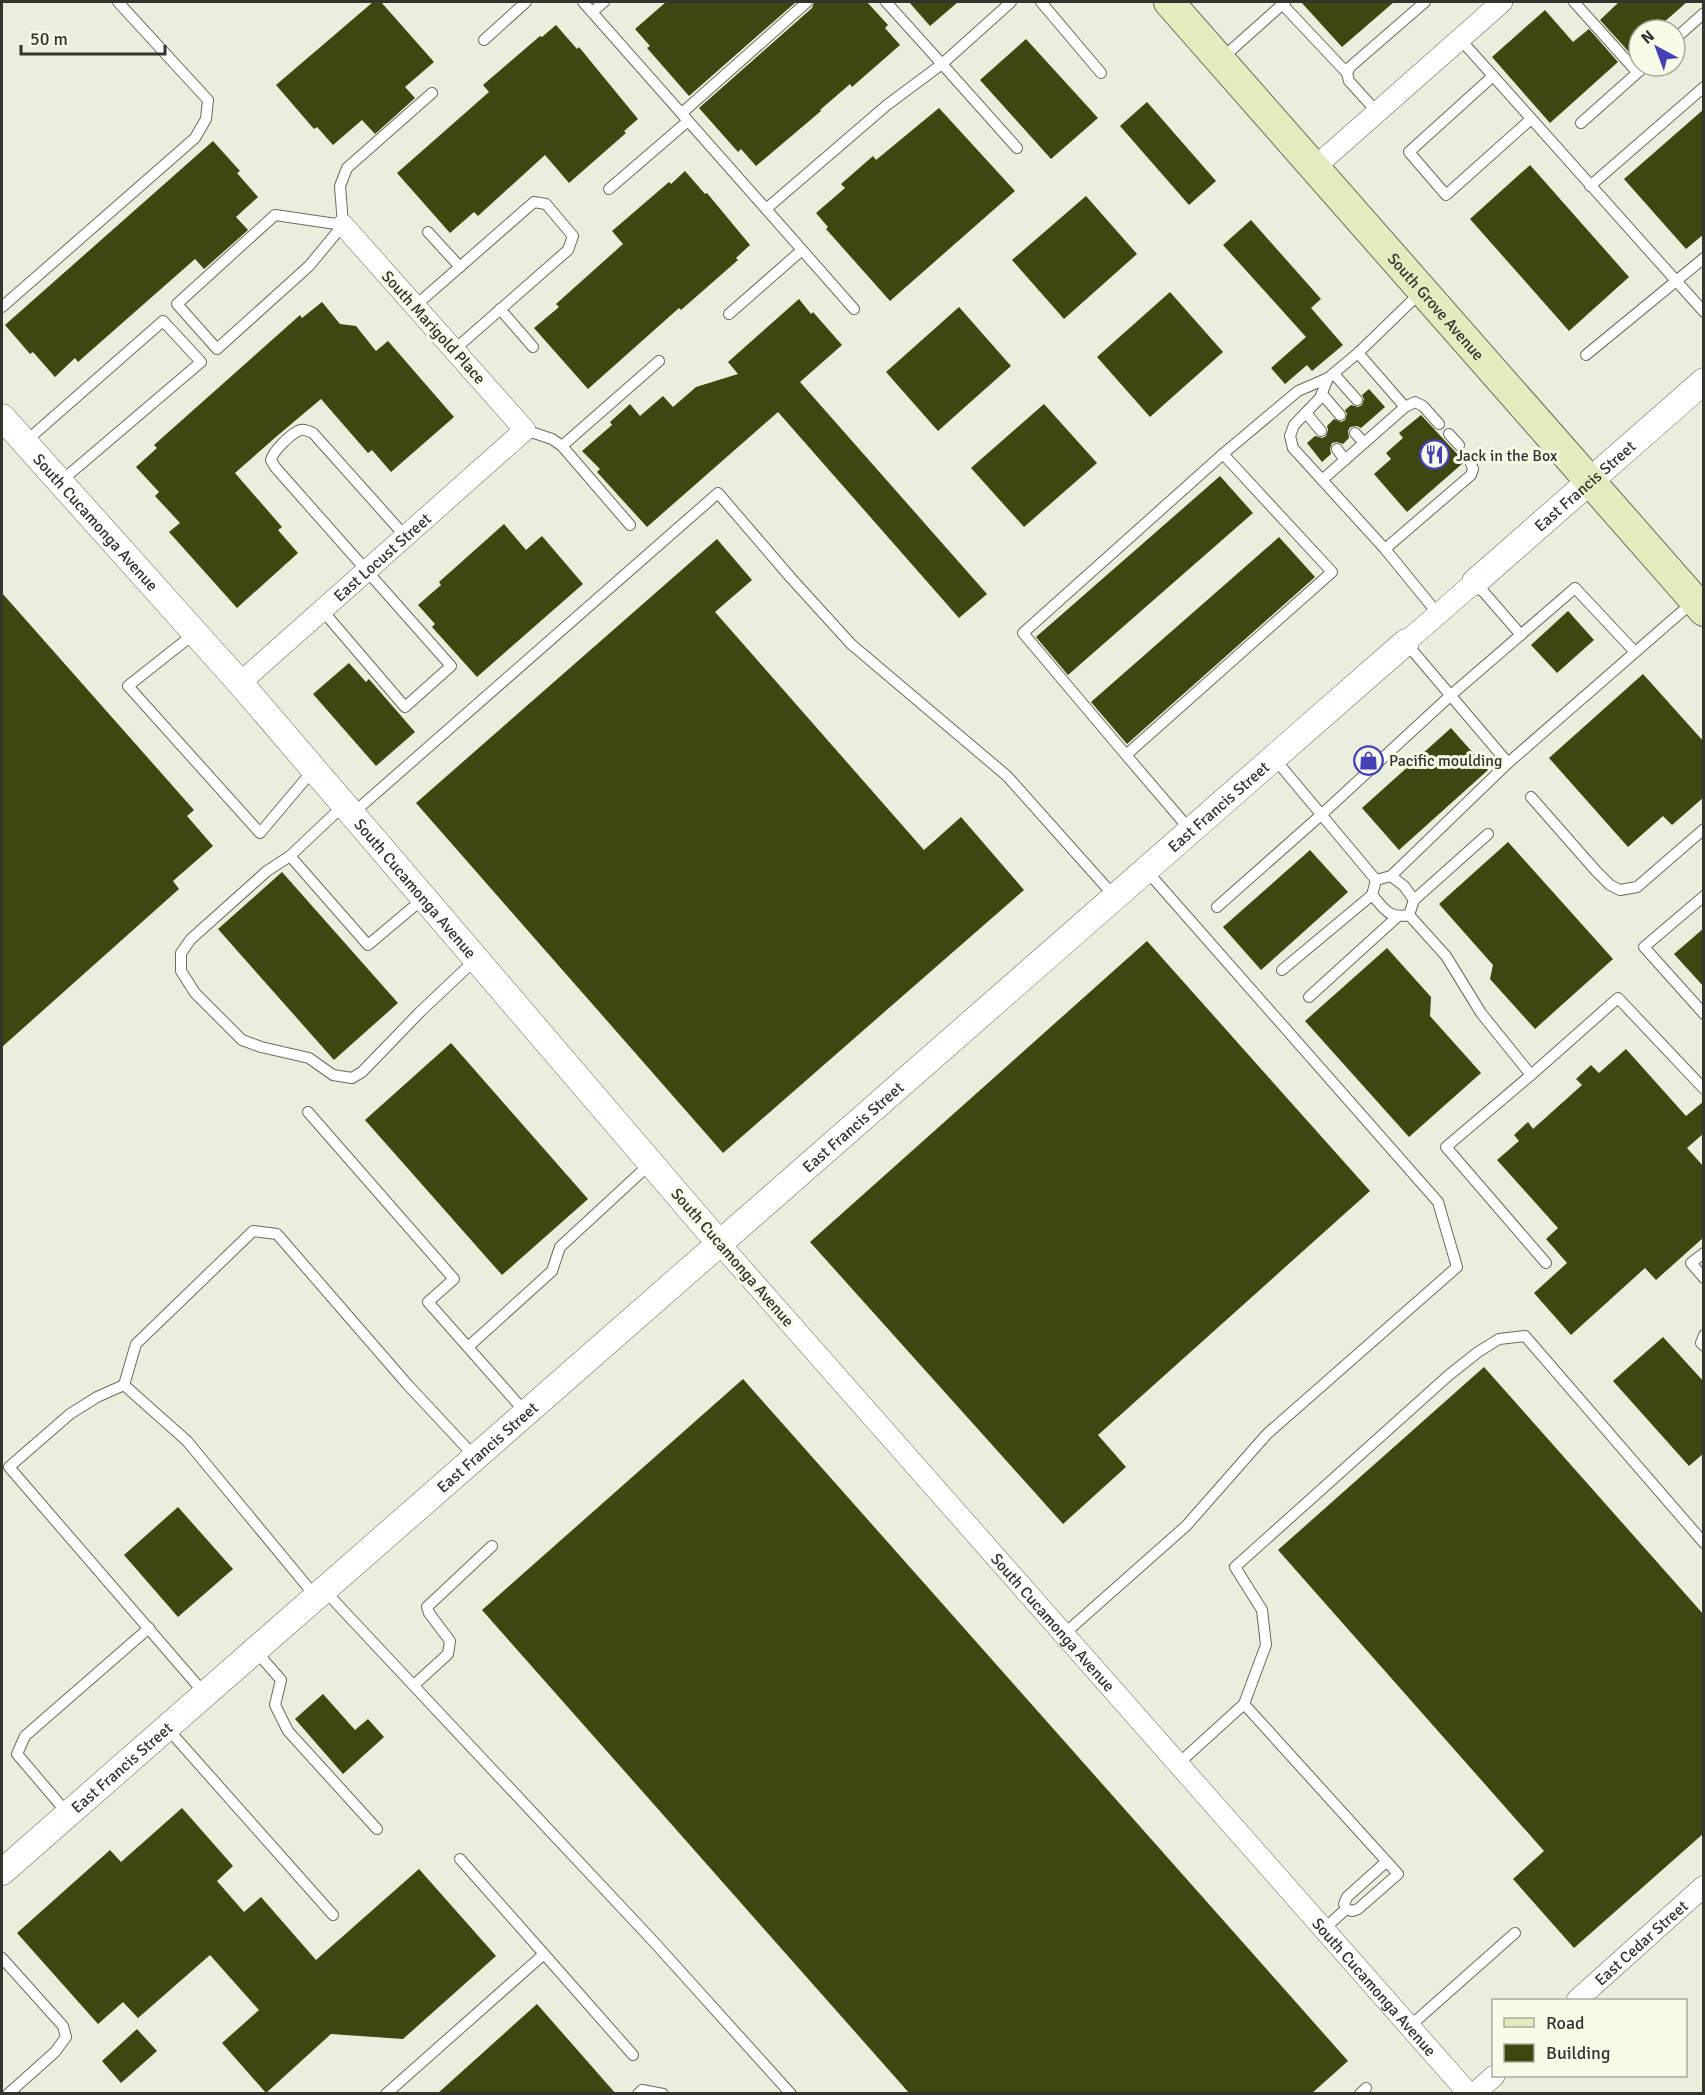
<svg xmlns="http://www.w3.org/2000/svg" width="1705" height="2095" font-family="Signika,sans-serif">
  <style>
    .building { fill: #3f4710 }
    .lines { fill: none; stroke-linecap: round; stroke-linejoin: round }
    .service-casing { stroke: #696d5d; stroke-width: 12 }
    .minor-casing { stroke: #696d5d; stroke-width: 22 }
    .tertiary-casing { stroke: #696d5d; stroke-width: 27 }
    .secondary-casing { stroke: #696d5d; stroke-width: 32 }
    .service { stroke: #fff; stroke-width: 10 }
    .minor { stroke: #fff; stroke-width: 21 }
    .tertiary { stroke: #fff; stroke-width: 26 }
    .secondary { stroke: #e4ebbe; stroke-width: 30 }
    .labels { text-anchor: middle; stroke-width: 6; stroke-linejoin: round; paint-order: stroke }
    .street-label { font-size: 16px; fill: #32342d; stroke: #f7fce9 }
    .poi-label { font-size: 16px; fill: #32342d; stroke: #f7fce9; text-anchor: start }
  </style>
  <rect width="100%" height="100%" fill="#eaeedc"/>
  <!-- building -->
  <g class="building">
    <polygon points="373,2 381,2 434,62 405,87 415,98 375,134 362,120 333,145 317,127 314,129 276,85"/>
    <polygon points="666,2 796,2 689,96 647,48 650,46 635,29"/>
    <polygon points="814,2 867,2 888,25 885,28 900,45 852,87 850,84 820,110 821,111 756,166 741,149 738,152 699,108 812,8"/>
    <polygon points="909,2 958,2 930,26"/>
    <polygon points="1301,2 1394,2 1342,47"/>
    <polygon points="1619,2 1687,2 1655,30 1639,30 1639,44 1629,52 1600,20"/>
    <polygon points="1545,10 1573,42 1589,29 1618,62 1550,123 1492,57"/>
    <polygon points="556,25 577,49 579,47 638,119 624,131 626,133 569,183 545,155 478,216 474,212 450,233 397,173 489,92 483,85 540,36 542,37"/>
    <polygon points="1026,39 1098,118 1051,159 980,80"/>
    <polygon points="1147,102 1216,181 1189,205 1120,126"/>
    <polygon points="939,108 1015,191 890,301 826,229 828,227 816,213 845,188 841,184 873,156 876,160"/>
    <polygon points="1704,109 1704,234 1686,249 1624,179"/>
    <polygon points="213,141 240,171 237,173 258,197 236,217 248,230 204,269 195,259 78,362 75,358 55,377 33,352 30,354 5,325"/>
    <polygon points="1530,165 1629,277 1569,331 1470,219"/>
    <polygon points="685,171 705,194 707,193 750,245 736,258 738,260 681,310 679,308 588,389 534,328 559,307 556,304 623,244 612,231 669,182 671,184"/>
    <polygon points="1086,196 1137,254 1064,319 1012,260"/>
    <polygon points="1251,220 1321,299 1311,308 1343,345 1312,371 1307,365 1285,384 1271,368 1306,337 1223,245"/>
    <polygon points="1170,292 1223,352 1150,417 1097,357"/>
    <polygon points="799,299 811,314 813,312 842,345 800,382 987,594 959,618 778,412 647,527 597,472 600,469 582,451 612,425 610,422 630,404 640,416 663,396 673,407 696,387 738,374 728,362"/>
    <polygon points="322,302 340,324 356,326 376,351 388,341 454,417 391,472 372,450 368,453 321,399 277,436 235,473 282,527 278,530 298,553 237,608 169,532 180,523 155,496 159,492 136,467 157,448 154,445 300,315 302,318"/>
    <polygon points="959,307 1011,366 938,431 886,372"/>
    <polygon points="1369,389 1385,407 1361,428 1357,426 1350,427 1348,431 1349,438 1343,444 1337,442 1332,443 1330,449 1331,454 1322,462 1307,443 1315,436 1322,438 1326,436 1328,430 1327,426 1334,419 1341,422 1345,420 1347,414 1345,410 1351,405 1358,407 1362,405 1364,399 1362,395"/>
    <polygon points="1044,404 1097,463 1024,527 971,468"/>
    <polygon points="1421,415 1462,459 1463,463 1407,512 1374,474 1391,459 1386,453 1403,438 1399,433"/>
    <polygon points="1220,476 1253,513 1068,675 1036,637"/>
    <polygon points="504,524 526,550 542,536 583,584 477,677 432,627 435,624 418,605 441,585 439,582"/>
    <polygon points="1279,537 1315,577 1127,744 1091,702"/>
    <polygon points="717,539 752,580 715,612 924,850 961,817 1024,890 723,1153 416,803"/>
    <polygon points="2,593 194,810 187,816 213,846 173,881 179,889 2,1047"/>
    <polygon points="1568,611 1594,640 1557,673 1531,645"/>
    <polygon points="349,663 366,682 369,679 415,732 376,766 313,694"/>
    <polygon points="1643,674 1704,742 1704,797 1672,825 1663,816 1628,847 1549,758"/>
    <polygon points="1451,728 1488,770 1399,850 1362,808"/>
    <polygon points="1508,842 1613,959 1535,1029 1490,979 1493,965 1439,904"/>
    <polygon points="1310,850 1348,892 1261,970 1223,927"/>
    <polygon points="282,872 398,1003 334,1060 218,929"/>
    <polygon points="1704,928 1704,987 1674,954"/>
    <polygon points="1147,941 1370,1191 1098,1435 1126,1467 1063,1524 810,1242"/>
    <polygon points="1387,948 1431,997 1430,1016 1481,1073 1409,1137 1305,1021"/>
    <polygon points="451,1043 588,1199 502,1275 365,1120"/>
    <polygon points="1626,1049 1686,1116 1704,1101 1704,1133 1687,1148 1704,1167 1704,1237 1656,1280 1645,1268 1571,1335 1534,1293 1567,1263 1546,1239 1558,1228 1497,1160 1519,1141 1514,1135 1528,1122 1533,1129 1582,1085 1576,1079 1591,1065 1599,1073"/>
    <polygon points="1663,1337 1704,1382 1704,1453 1689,1466 1613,1381"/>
    <polygon points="1484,1367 1704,1615 1704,1833 1574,1948 1513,1879 1544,1851 1278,1550"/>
    <polygon points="743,1379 1348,2061 1311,2094 910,2094 482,1610"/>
    <polygon points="178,1507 233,1569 178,1617 124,1555"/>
    <polygon points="323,1694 355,1730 368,1719 384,1737 343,1774 295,1719"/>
    <polygon points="182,1808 233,1866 217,1881 244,1912 261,1897 316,1960 419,1869 496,1956 403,2039 331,2034 266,2093 222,2043 259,2010 210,1955 138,2018 123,2002 98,2024 17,1933 110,1850 121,1862"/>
    <polygon points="537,2004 616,2094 437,2094"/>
    <polygon points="137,2029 157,2051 121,2083 102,2061"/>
  </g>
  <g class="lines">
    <defs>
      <g id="service">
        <polyline points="583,2 766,209 887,105 942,64 1017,148"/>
        <polyline points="886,2 942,64 1011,2"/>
        <polyline points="1041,2 1101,73"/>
        <polyline points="1574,2 1637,72"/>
        <polyline points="1282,4 1347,73"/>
        <polyline points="592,12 604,2"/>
        <polyline points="1460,39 1704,312"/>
        <polyline points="1675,39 1704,13"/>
        <polyline points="484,40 526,2"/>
        <polyline points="1220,60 1285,2"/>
        <polyline points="1493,76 1409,152 1446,195 1531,119"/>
        <polyline points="1377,112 1349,81 1347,73 1350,67 1425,2"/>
        <polyline points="682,113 807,2"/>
        <polyline points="1581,123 1645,66"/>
        <polyline points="1590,186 1704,87"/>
        <polyline points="609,189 688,121"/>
        <polyline points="766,209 854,309"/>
        <polyline points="343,225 275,215 177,304 217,349 309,266 343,225 340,186 347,168 432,93"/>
        <polyline points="428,232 460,267"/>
        <polyline points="1422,291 1358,353 1328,378 1320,398 1294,425 1290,436 1293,448 1385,549 1438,614"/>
        <polyline points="415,306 534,202 546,204 573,236 568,250 454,350"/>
        <polyline points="2,307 195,138 206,119 208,100 118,2"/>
        <polyline points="500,309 533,347"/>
        <polyline points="729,314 802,250"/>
        <polyline points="1358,353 1405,407"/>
        <polyline points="1586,355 1704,258"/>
        <polyline points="1334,374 1357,400"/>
        <polyline points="1322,394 1340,415"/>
        <polyline points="1306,413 1321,431"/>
        <polyline points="525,430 552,439 562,446 630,525"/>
        <polyline points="1355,433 1364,443"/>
        <polyline points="1449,434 1459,445"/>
        <polyline points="25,442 163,321 201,362 60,482"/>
        <polyline points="562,446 659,361"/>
        <polyline points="1337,449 1345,460"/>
        <polyline points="1223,454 1298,391 1328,378"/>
        <polyline points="1322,480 1405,407 1415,402 1423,406 1439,424"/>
        <polyline points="1385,549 1471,475 1473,469 1469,458"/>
        <polyline points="1475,582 1521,635"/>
        <path d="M322,610L405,707L451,666L275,467L271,460C273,451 290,435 298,431C303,428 308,431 313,433L405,536"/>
        <polyline points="195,633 128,686 260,833 314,769"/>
        <polyline points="1406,643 1508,763 1694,601"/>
        <polyline points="1126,755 1332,572 1223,454 1023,633 1126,755 1191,831"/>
        <polyline points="1274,758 1376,880"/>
        <polyline points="1531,797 1596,871 1610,885 1620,890 1637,887 1704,829"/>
        <polyline points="344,805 290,856 368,945 424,898"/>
        <polyline points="352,814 718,493 791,578 851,644 1007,776 1115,897"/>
        <polyline points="290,856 267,871 191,939 181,953 181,971 195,993 242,1040 261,1047 309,1058 333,1075 352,1078 362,1072 420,1012 476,959"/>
        <polyline points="1391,876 1508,763"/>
        <path d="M1391,876L1404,886L1414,900L1409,915C1388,919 1384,908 1372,895L1376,880Z"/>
        <polyline points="1704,896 1644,947 1704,1014"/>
        <polyline points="1414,900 1488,834"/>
        <polyline points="1217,907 1321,815 1451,695 1575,588 1635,652"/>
        <polyline points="1409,915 1446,956 1481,1013 1531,1075 1618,998 1704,1089"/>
        <polyline points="1282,970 1372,895"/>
        <polyline points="1309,997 1397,917"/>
        <polyline points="1531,1075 1446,1147 1546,1263"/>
        <polyline points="308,1112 454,1279 428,1302 526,1413"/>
        <polyline points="1704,1253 1691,1263 1704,1278"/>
        <polyline points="1704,1335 1701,1343 1704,1346"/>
        <polyline points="468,1347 552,1271 560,1247 651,1163"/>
        <polyline points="124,1385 136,1344 253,1231 277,1234 407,1384 475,1457"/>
        <polyline points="324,1590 654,1942 791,2094"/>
        <polyline points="1064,1634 1186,1526 1267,1434 1457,1267 1438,1202 1146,870"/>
        <polyline points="255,1650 281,1680 275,1705 288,1731 377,1829"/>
        <polyline points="414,1685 448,1654 450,1641 429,1613 427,1607 492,1546"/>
        <polyline points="205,1694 9,1467 70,1414 97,1397 124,1385 187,1441 316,1597"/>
        <polyline points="1244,1704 1266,1645 1262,1610 1235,1567 1449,1375 1478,1352 1499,1339 1525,1336 1704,1543"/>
        <polyline points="167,1728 333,1915"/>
        <polyline points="1178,1764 1244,1704 1398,1874 1358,1909 1352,1911 1346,1909 1324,1929"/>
        <polyline points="68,1814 17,1754 25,1736 149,1628"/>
        <polyline points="460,1859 544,1954"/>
        <polyline points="1346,1909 1344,1904 1347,1897 1386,1862"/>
        <polyline points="2,1958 63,2026 66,2037 55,2052 8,2094"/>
        <polyline points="1410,2026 1515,1933"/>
        <polyline points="386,2094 544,1954 633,2055"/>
        <polyline points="638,2094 642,2090 663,2094"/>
        <polyline points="1360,2094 1366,2088"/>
      </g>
      <g id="minor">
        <polyline points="1315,167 1502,2"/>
        <polyline points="1406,642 1475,582"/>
        <path id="s1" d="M240,683L525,430L343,225"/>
        <path id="s2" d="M720,1244L1469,2094"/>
        <path id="s3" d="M1577,2000L1704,1886"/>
        <polyline points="1474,2094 1494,2076"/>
      </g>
      <g id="tertiary">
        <path id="s4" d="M2,417L240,683L720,1244"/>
        <path id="s5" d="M1475,582L1704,381"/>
        <path id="s6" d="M2,1872L1406,642"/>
      </g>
      <g id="secondary">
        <path id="s7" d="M1169,2L1704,611"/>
      </g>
    </defs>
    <!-- service casing -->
    <use href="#service" class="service-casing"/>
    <!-- minor casing -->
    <use href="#minor" class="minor-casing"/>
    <!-- tertiary casing -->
    <use href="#tertiary" class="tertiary-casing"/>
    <!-- secondary casing -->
    <use href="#secondary" class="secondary-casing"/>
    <!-- service -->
    <use href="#service" class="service"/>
    <!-- minor -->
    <use href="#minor" class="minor"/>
    <!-- tertiary -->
    <use href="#tertiary" class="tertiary"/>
    <!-- secondary -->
    <use href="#secondary" class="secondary"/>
  </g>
  <!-- icons -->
  <defs>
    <symbol id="restaurant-ring" viewBox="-11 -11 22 22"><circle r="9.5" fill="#f7fce9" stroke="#4441b6" stroke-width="1.5"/><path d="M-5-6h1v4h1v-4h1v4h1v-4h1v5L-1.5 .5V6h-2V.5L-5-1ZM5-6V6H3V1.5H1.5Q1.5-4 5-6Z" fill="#4441b6"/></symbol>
    <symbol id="shop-ring" viewBox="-11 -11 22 22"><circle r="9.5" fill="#f7fce9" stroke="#4441b6" stroke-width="1.5"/><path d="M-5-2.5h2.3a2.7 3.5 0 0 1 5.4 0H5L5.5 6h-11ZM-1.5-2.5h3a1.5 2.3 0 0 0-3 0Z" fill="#4441b6"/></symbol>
  </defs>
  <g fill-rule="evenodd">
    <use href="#restaurant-ring" x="1418" y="438" width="33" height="33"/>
    <use href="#shop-ring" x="1352" y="744" width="33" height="33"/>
  </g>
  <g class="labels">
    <!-- street labels -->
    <g class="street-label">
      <text dy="6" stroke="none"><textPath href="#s7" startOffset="405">South Grove Avenue</textPath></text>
      <text transform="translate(434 327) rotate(48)" y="6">South Marigold Place</text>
      <text dy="6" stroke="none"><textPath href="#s5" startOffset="146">East Francis Street</textPath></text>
      <text dy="6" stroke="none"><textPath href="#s4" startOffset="141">South Cucamonga Avenue</textPath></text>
      <text dy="6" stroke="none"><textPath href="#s1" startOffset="190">East Locust Street</textPath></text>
      <text dy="6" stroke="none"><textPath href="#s6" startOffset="1617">East Francis Street</textPath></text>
      <text dy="6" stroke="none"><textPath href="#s4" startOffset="627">South Cucamonga Avenue</textPath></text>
      <text dy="6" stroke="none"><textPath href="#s6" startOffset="1131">East Francis Street</textPath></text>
      <text transform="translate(733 1257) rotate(49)" y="6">South Cucamonga Avenue</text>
      <text dy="6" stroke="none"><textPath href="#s6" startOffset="645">East Francis Street</textPath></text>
      <text dy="6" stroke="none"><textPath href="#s2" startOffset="504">South Cucamonga Avenue</textPath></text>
      <text dy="6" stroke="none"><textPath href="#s6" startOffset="159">East Francis Street</textPath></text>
      <text dy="6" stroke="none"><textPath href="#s3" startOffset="86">East Cedar Street</textPath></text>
      <text dy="6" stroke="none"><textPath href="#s2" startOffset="990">South Cucamonga Avenue</textPath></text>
    </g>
    <!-- poi labels -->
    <g class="poi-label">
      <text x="1456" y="461">Jack in the Box</text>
      <text x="1389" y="766">Pacific moulding</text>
    </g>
  </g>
  <!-- border -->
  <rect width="1705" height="2095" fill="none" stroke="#32342d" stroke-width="6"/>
  <!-- legend -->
  <rect x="1492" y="1999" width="195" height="78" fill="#f7fce9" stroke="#a8ac9e" stroke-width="1.5"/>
  <rect x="1504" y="2018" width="30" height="9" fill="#e4ebbe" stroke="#a8ac9e" stroke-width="1.5"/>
  <text x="1546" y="2029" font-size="18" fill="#32342d">Road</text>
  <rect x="1504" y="2044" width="30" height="18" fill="#3f4710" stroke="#a8ac9e" stroke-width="1.5"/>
  <text x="1546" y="2059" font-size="18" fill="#32342d">Building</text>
  <!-- north arrow -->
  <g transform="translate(1657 48) rotate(319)"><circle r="28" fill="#f7fce9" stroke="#a8ac9e" stroke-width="1.5"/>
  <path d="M0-4.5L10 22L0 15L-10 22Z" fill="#4441b6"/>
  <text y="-9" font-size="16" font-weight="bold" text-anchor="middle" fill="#32342d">N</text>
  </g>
  <!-- scale -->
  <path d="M21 45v9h144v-9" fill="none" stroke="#32342d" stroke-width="3"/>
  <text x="30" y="45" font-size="18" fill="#32342d" stroke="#f7fce9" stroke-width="4.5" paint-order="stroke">50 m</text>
</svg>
